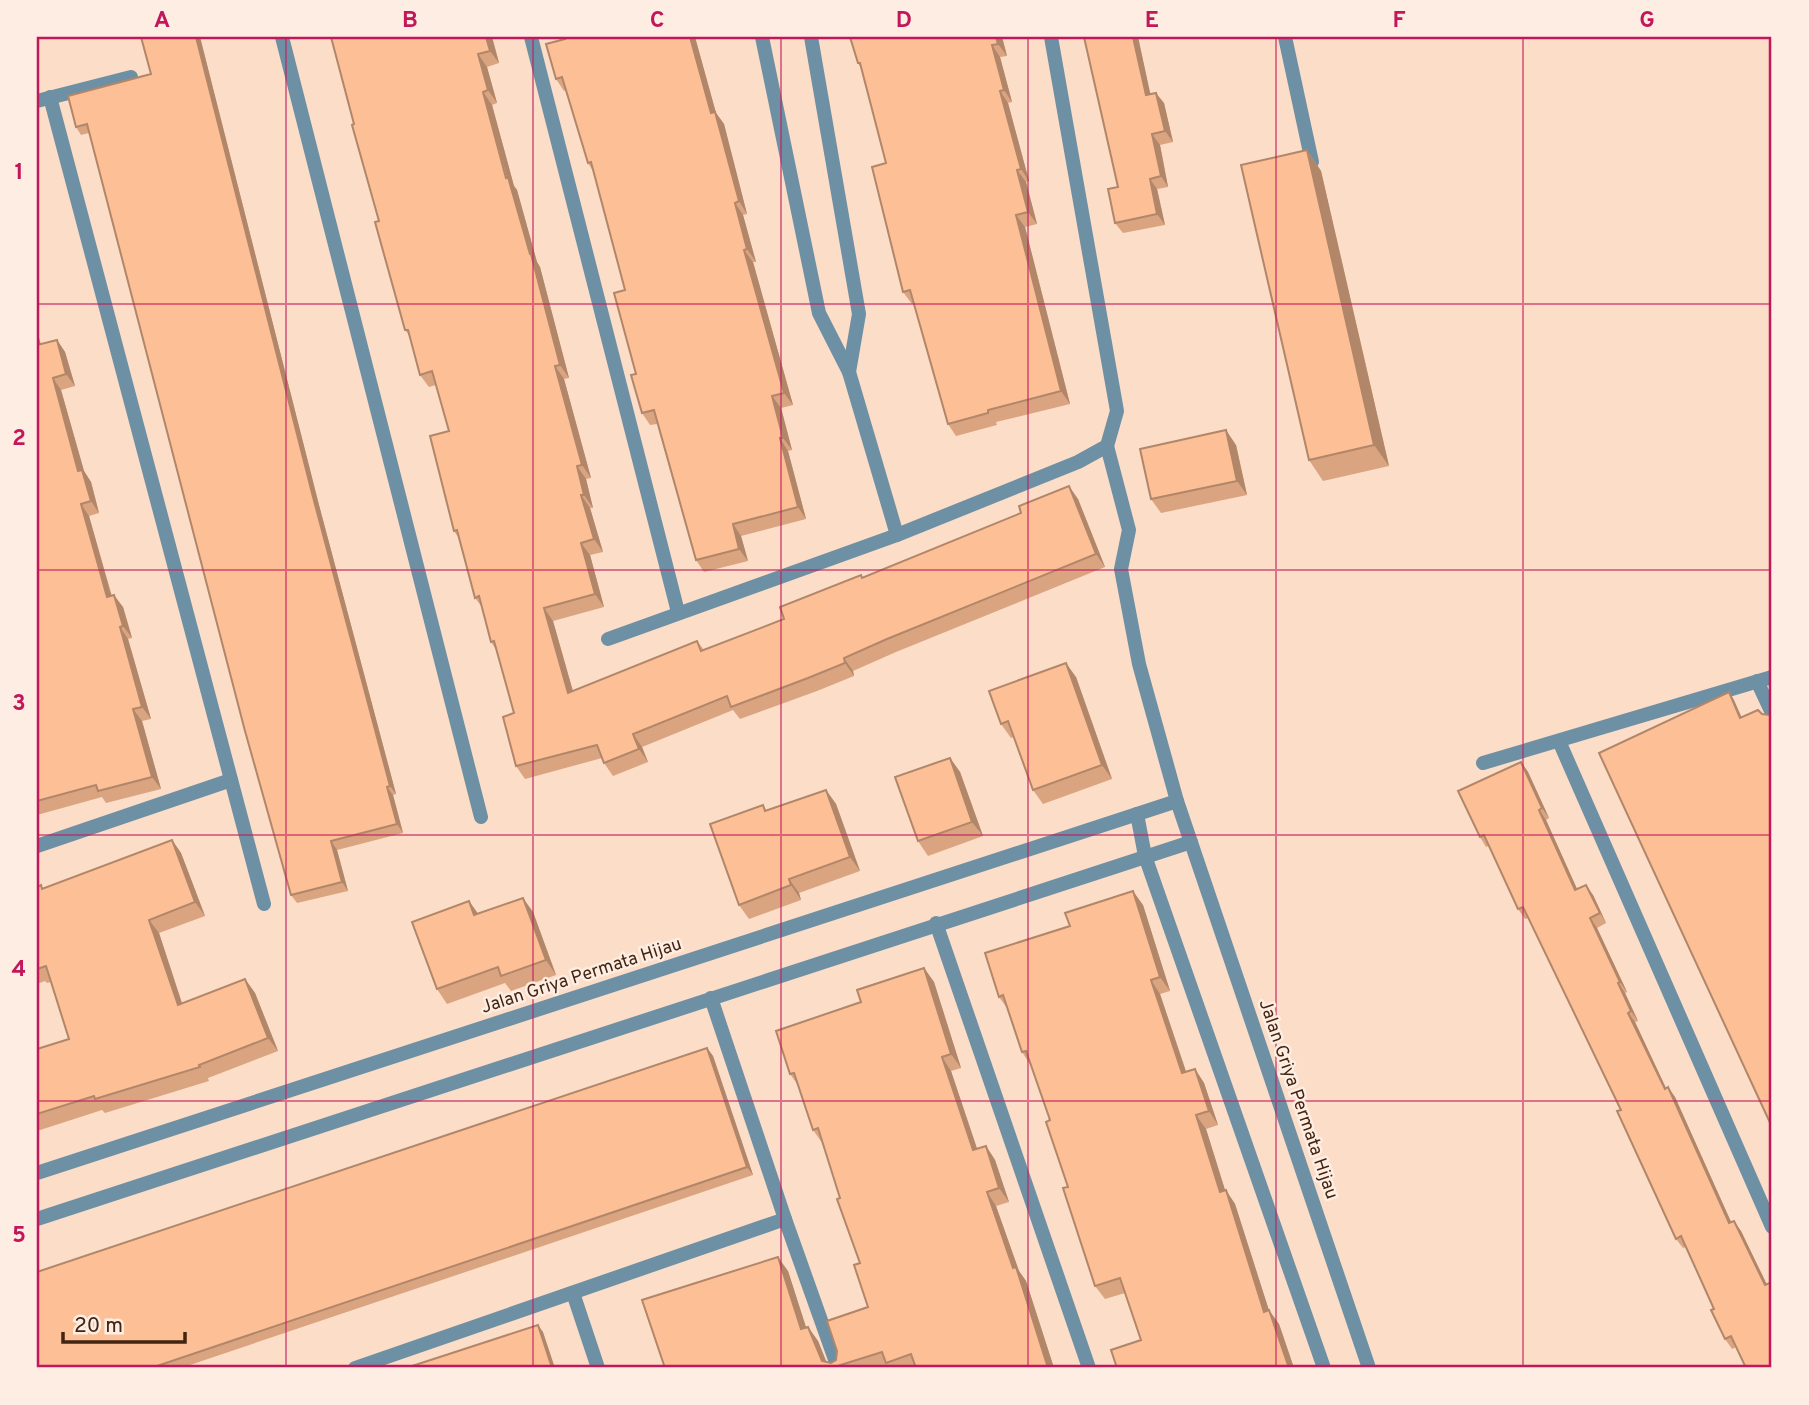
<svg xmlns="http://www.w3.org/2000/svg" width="1809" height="1405" font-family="Overpass,sans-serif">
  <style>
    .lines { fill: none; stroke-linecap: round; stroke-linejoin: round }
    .minor { stroke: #6e90a4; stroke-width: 14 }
    .wall { fill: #daa481 }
    .shaded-wall { fill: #b18669 }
    .building { fill: #fdbf96; stroke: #b18669; stroke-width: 2 }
    .grid { fill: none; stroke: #c2185b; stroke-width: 2; stroke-opacity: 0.55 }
    .labels { text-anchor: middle; stroke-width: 5; stroke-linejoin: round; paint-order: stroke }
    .street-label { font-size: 18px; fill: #422510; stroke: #fdede3 }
    .neatline { fill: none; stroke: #c2185b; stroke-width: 2.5 }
    .grid-label { font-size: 23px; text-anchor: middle; font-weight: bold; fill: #c2185b }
  </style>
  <rect width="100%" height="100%" fill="#fbddc8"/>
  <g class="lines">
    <!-- minor -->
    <g class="minor">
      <polyline points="282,37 481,817"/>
      <polyline points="531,37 678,612"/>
      <polyline points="762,37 819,313 849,372 897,535"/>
      <polyline points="811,37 859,314 849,372"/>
      <polyline points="1285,37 1312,162"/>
      <polyline points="50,97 264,904"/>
      <polyline points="37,101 131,77"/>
      <polyline points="1107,446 1129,530 1121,569 1139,664 1177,801 1369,1368"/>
      <polyline points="608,639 897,535 1078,462 1107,446 1117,411 1051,37"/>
      <polyline points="1757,681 1772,713"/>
      <polyline points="1559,741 1772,1227"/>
      <polyline points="1483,763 1772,677"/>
      <polyline points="1137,814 1145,856 1324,1368"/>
      <polyline points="37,846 231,780"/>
      <polyline points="936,923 1089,1368"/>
      <polyline points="711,998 785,1219 838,1368"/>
      <polyline points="37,1173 1177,801"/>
      <polyline points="37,1219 1191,842"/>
      <polyline points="573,1293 598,1368"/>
      <polyline points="355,1368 785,1219"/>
    </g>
  </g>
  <!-- wall -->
  <g class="wall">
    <polygon points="141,37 202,37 200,37 319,505 396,794 393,795 403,833 337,850 348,891 297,903 291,895 89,133 81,135 76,127 151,74"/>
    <polygon points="331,37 492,37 499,63 487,67 497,103 492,105 514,186 517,190 537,262 540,267 569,378 564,379 591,478 586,479 593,508 590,508 603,552 590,555 604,607 553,621 573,691 697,641 704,650 784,619 862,578 1078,499 1105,567 896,652 853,671 854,676 817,691 740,719 733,710 642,747 648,762 613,776 604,763 602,758 525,779 516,766 514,713 497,651 491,642 482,607 475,598 458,537 454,531 449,431 436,385 429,387 420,375 409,335 405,330 379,221"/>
    <polygon points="564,37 695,37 716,113 724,124 747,214 743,215 756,262 753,262 793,405 781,408 792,450 788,451 806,519 741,536 748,561 704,572 696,560 657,424 650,425 642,413 625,290 593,171 588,163 566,90 564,91 556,79 565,39"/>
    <polygon points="850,37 1002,37 1007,56 1000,57 1012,102 1008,103 1029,181 1026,182 1037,224 1025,227 1070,404 996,422 997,425 956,436 948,424 914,303 912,304 903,292 886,163 861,68 858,63"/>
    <polygon points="1138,37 1150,94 1164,103 1173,142 1160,145 1168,187 1157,189 1165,225 1123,233 1115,223 1118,187"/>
    <polygon points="1307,150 1321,171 1389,466 1323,481 1309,460"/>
    <polygon points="37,331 41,344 57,340 65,352 75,386 61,390 84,471 91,482 99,513 89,516 112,596 123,607 132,638 128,639 151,719 142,721 161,789 106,803 102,797 37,815"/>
    <polygon points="1236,445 1247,495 1161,513 1151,499"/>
    <polygon points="1076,677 1112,779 1043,804 1033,790 1014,737 1011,738 1001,724"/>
    <polygon points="950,758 960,772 983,836 928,856 918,841"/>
    <polygon points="1521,762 1528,772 1549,818 1546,820 1577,889 1593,895 1606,923 1597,928 1627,992 1625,993 1638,1021 1635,1022 1666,1088 1675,1097 1731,1222 1741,1231 1766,1285 1736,1347 1732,1349 1725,1339 1714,1309 1686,1247 1683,1248 1676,1239 1621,1110 1528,918 1525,919 1518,909 1489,846 1486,847 1480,837"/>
    <polygon points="826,790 836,804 860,871 799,893 801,900 749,919 739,905 763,805 767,811"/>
    <polygon points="172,840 181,853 205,916 159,933 182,1003 245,979 255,993 278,1051 208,1078 209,1081 105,1113 102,1110 37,1131 37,1049 69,1039 51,982 47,983 45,981 37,984 37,887 41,885 43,888"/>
    <polygon points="469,901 477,913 533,912 556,975 511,991 505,983 447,1004 437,989"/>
    <polygon points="1143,905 1170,991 1160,994 1186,1071 1195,1069 1204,1083 1218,1125 1206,1129 1225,1190 1235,1204 1269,1311 1279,1324 1294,1368 1117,1368 1141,1340 1125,1293 1105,1299 1095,1286 1050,1120 1031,1066 1022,1052 1007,1008 999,997"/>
    <polygon points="924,968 934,982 961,1068 951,1071 977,1148 986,1146 995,1160 1009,1202 996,1206 1019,1271 1026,1281 1054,1368 890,1368 889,1367 884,1368 665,1368 788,1271 806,1327 808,1327 818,1341 826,1362 831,1363 836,1360 868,1307 860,1263 823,1144 813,1130 798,1085 790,1074 861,1002"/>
    <polygon points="707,1048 713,1056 753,1175 181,1368 37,1368"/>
  </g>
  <!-- shaded-wall -->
  <g class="shaded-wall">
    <polygon points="196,37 200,37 319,505 396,794 390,786 313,497"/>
    <polygon points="486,37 492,37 499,63 490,51"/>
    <polygon points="690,37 695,37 716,113 724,124 747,214 739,201 711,113"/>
    <polygon points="996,37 1002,37 1007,56 998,44"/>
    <polygon points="1133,37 1138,37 1153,106 1146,95"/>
    <polygon points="992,45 1000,57 1012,102 1004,90"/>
    <polygon points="478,54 487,67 497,103 488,90"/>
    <polygon points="1000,91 1008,103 1029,181 1021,169"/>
    <polygon points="483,92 492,105 514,186 517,190 537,262 540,267 569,378 560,365"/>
    <polygon points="1156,93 1164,103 1173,142 1165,131"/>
    <polygon points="1152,134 1160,145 1168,187 1161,176"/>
    <polygon points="1307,150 1321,171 1389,466 1374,445"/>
    <polygon points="1017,170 1026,182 1037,224 1028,212"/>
    <polygon points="1150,179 1157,189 1165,225 1157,214"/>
    <polygon points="735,203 743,215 756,262 747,249"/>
    <polygon points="1016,215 1025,227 1070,404 1061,391"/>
    <polygon points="744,250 753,262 793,405 784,393"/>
    <polygon points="37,331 44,358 37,347"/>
    <polygon points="57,340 65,352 75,386 66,374"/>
    <polygon points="555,366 564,379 591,478 582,465"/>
    <polygon points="53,378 61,390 84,471 91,482 99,513 91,501 78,471"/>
    <polygon points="772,396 781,408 792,450 783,438"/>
    <polygon points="1226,430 1236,445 1247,495 1237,481"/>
    <polygon points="780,438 788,451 806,519 798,507"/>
    <polygon points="577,466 586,479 593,508 584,495"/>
    <polygon points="1069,486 1078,499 1105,567 1096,554"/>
    <polygon points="581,495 590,508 603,552 594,539"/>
    <polygon points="81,504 89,516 115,609 107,597"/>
    <polygon points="733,524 741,536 748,561 739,549"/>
    <polygon points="581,543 590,555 604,607 595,594"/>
    <polygon points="114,595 123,607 132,638 123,626"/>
    <polygon points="544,608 553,621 577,706 568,693"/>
    <polygon points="120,627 128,639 151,719 142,707"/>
    <polygon points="844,658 853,671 854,676 845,663"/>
    <polygon points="1066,663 1076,677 1112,779 1102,765"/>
    <polygon points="1729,692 1734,700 1745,725 1740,718"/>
    <polygon points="133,709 142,721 161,789 152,777"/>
    <polygon points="633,734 642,747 648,762 639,749"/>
    <polygon points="950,758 960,772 983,836 972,822"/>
    <polygon points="1521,762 1528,772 1549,818 1542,808"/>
    <polygon points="387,787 393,795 403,833 397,824"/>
    <polygon points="826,790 836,804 860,871 850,857"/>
    <polygon points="1539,810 1546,820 1582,900 1575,890"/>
    <polygon points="172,840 181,853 205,916 195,902"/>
    <polygon points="331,841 337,850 348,891 342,882"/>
    <polygon points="789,879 799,893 801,900 791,885"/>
    <polygon points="1586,885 1593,895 1606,923 1600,913"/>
    <polygon points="1133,891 1143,905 1170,991 1160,977"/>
    <polygon points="523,898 533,912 556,975 546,960"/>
    <polygon points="469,901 479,915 474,915"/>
    <polygon points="1590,918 1597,928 1627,992 1620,982"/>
    <polygon points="149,920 159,933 187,1019 178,1005"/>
    <polygon points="924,968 934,982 961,1068 951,1054"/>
    <polygon points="245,979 255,993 278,1051 268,1038"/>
    <polygon points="1151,980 1160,994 1191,1087 1182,1073"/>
    <polygon points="1618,983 1625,993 1638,1021 1631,1011"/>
    <polygon points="1628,1013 1635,1022 1671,1099 1665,1089"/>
    <polygon points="707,1048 713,1056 753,1175 747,1167"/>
    <polygon points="942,1057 951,1071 982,1164 973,1150"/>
    <polygon points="1195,1069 1204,1083 1218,1125 1209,1111"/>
    <polygon points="1668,1087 1675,1097 1736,1233 1729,1223"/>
    <polygon points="1196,1115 1206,1129 1230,1206 1220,1192"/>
    <polygon points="986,1146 995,1160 1009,1202 999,1188"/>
    <polygon points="1226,1190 1235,1204 1274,1326 1264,1312"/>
    <polygon points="987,1192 996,1206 1019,1271 1026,1281 1054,1368 1048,1368"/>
    <polygon points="1734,1221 1741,1231 1772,1295 1765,1285"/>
    <polygon points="778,1257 788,1271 811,1343 801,1329"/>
    <polygon points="1269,1310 1279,1324 1294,1368 1289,1368"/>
    <polygon points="538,1325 543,1332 555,1368 552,1368"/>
    <polygon points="808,1327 818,1341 829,1368 822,1361"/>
  </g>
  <!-- building -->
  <g class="building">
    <polygon points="141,37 196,37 313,497 390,786 387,787 397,824 331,841 342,882 291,895 245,731 87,124 76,127 68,96 151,74"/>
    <polygon points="331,37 486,37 490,51 478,54 488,90 483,92 506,178 508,177 530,254 531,254 560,365 555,366 582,465 577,466 584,495 581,495 594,539 581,543 595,594 544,608 568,693 697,641 701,651 784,619 780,607 861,575 862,578 1021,513 1019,506 1069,486 1096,554 887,639 844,658 845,663 808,678 731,707 727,696 633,734 639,749 604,763 597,745 516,766 503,717 514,713 494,641 491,642 479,596 475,598 457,530 454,531 430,436 449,431 432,371 420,375 408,330 405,330 375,222 379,221 352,125 354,124"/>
    <polygon points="564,37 690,37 711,113 715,112 739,201 735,203 747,249 744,250 784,393 772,396 783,438 780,438 798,507 733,524 739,549 696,560 654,410 642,413 631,375 636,374 614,293 625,290 591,162 588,163 562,77 556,79 546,44 565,39"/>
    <polygon points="850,37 996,37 998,44 992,45 1004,90 1000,91 1021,169 1017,170 1028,212 1016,215 1061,391 988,410 988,413 948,424 910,290 903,292 872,167 886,163 860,63 858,63"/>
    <polygon points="1084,37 1133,37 1146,95 1156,93 1165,131 1152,134 1161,176 1150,179 1157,214 1115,223 1108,189 1118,187"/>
    <polygon points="1307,150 1374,445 1309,460 1241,165"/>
    <polygon points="57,340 66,374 53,378 78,471 82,470 91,501 81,504 107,597 114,595 123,626 120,627 142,707 133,709 152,777 98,791 96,785 37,801 37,345"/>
    <polygon points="1226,430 1237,481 1151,499 1140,449"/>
    <polygon points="1066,663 1102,765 1033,790 1008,721 1001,724 989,691"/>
    <polygon points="1729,692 1740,718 1758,710 1762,714 1770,715 1772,713 1772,1127 1599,753"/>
    <polygon points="950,758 972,822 918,841 895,777"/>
    <polygon points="1521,762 1542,808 1539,810 1575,890 1586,885 1600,913 1590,918 1620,982 1618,983 1631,1011 1628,1013 1665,1089 1668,1087 1729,1223 1734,1221 1765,1285 1772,1282 1772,1368 1746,1368 1731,1336 1725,1339 1711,1310 1714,1309 1681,1236 1676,1239 1617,1111 1621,1110 1523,907 1518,909 1484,835 1480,837 1458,791"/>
    <polygon points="826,790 850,857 789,879 791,885 739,905 710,824 763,805 765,811"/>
    <polygon points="172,840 195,902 149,920 178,1005 245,979 268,1038 199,1065 200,1067 95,1099 94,1096 37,1114 37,1049 69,1039 46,966 37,969 37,887 41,885 42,889"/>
    <polygon points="1133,891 1160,977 1151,980 1182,1073 1195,1069 1209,1111 1196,1115 1220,1192 1226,1190 1264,1312 1269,1310 1289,1368 1117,1368 1111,1350 1141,1340 1120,1278 1095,1286 1063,1188 1068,1187 1046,1122 1050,1120 1026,1051 1022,1052 1003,995 999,997 985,953 1070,926 1065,913"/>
    <polygon points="523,898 546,960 501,976 498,967 437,989 412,922 469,901 474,915"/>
    <polygon points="924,968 951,1054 942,1057 973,1150 986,1146 999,1188 987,1192 1013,1268 1016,1267 1048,1368 916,1368 911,1354 886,1363 882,1352 831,1368 665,1368 642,1300 778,1257 801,1329 808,1327 822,1361 831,1363 836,1360 837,1351 827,1321 868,1307 854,1265 860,1263 837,1199 840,1198 818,1128 813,1130 794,1073 790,1074 776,1031 861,1002 857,990"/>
    <polygon points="707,1048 747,1167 154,1367 154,1368 37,1368 37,1272"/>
    <polygon points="538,1325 552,1368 406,1368"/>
  </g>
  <!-- grid -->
  <path class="grid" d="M286,37V1368M533,37V1368M781,37V1368M1028,37V1368M1276,37V1368M1523,37V1368M37,304H1772M37,570H1772M37,835H1772M37,1101H1772"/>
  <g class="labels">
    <!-- street labels -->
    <g class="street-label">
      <text transform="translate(581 975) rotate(-18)" y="6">Jalan Griya Permata Hijau</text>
      <text transform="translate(1299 1099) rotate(71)" y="6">Jalan Griya Permata Hijau</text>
    </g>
  </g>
  <!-- border -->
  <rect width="1809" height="1405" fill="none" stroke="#fdede3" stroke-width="77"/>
  <!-- scale -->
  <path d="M63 1332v10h122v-10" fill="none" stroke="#422510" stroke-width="3.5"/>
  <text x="74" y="1332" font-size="21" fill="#422510" stroke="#fdede3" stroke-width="5" paint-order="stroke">20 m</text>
  <rect x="38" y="38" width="1732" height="1328" class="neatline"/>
  <g class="grid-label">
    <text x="162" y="27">A</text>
    <text x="410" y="27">B</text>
    <text x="657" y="27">C</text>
    <text x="904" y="27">D</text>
    <text x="1152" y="27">E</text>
    <text x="1399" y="27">F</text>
    <text x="1647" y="27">G</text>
    <text x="19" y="179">1</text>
    <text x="19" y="445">2</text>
    <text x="19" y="710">3</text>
    <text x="19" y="976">4</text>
    <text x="19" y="1242">5</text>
  </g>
</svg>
